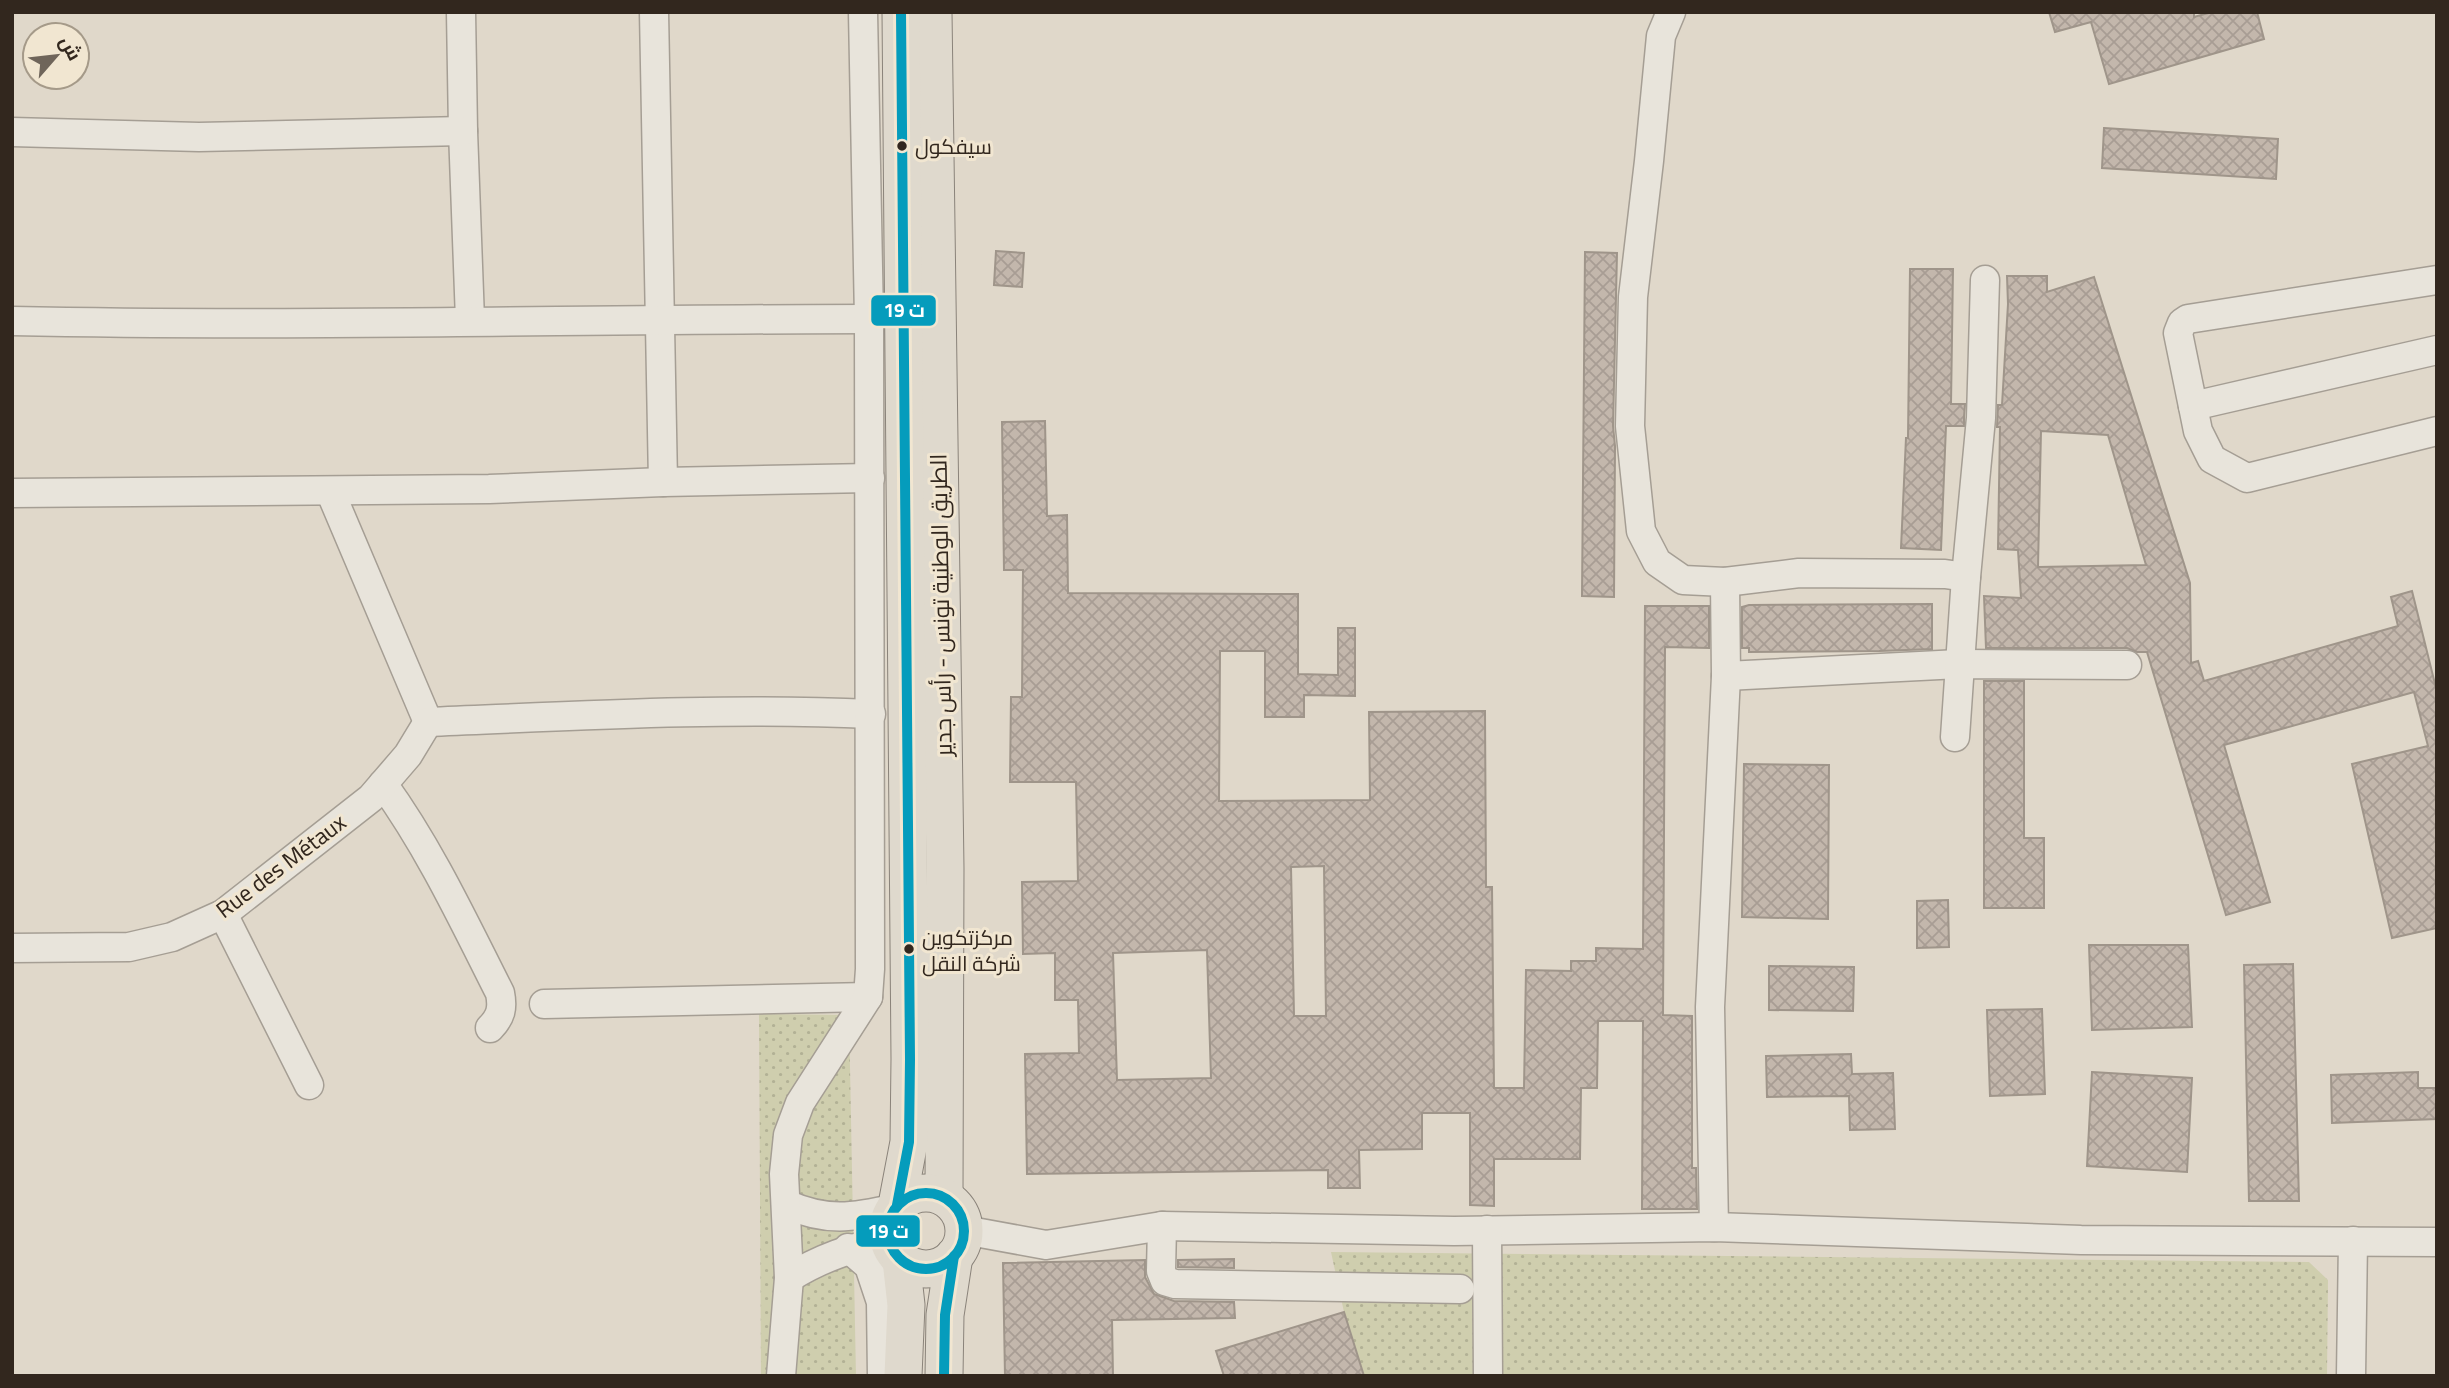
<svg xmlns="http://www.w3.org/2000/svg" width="2449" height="1388" font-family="Georgia,Cairo,serif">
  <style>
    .grass { fill: url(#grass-dots) }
    .building { fill: url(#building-cross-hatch); stroke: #9f958a; stroke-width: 2; fill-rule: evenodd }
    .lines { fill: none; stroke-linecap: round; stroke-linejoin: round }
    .minor-casing { stroke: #a59e94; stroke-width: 31 }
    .major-casing { stroke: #8a837a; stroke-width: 39 }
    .minor { stroke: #e8e4db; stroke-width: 28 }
    .major { stroke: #dfd9cd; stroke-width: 37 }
    .bus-1-casing { stroke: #f1e6d1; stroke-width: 16 }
    .bus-1 { stroke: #059cbc; stroke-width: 10 }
    .bus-dot { fill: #32271e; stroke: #f1e6d1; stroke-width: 2.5 }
    .labels { text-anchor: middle; stroke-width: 6; stroke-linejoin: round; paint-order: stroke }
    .bus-label { font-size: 21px; fill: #32271e; stroke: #f1e6d1; text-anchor: start }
    .street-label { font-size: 23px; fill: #32271e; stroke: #f1e6d1 }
    .line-badge { stroke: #f1e6d1; stroke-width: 2.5 }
    .badge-label { font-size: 19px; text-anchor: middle; font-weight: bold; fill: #fff }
  </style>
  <defs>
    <pattern id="grass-dots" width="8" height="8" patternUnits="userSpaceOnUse" patternTransform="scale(1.75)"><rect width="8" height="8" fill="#cfceae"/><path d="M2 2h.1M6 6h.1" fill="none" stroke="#b2b195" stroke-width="1.8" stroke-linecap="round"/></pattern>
    <pattern id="building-cross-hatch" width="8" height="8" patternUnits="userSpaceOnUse" patternTransform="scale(1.75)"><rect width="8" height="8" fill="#c3b7ac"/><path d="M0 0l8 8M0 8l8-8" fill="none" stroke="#a89d94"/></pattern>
  </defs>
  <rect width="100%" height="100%" fill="#e0d8ca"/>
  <!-- grass -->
  <g class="grass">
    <polygon points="759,1014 849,1015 856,1376 761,1376"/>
    <polygon points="1331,1252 2309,1262 2328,1280 2327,1376 1364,1376 1344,1312"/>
  </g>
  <!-- building -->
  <g class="building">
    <polygon points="2049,12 2194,12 2194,17 2212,12 2257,12 2264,39 2109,84 2091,22 2055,32"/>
    <polygon points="2104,128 2278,139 2276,179 2102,168"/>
    <polygon points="996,251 1024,253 1022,287 994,285"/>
    <polygon points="1585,252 1617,253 1613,426 1615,446 1614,597 1582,596"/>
    <polygon points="1910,269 1953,269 1951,404 1965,404 1964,417 1964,426 1946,426 1941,550 1901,548 1906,438 1908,438"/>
    <path d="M2007,276H2047V292L2094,277L2190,583L2191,663L2198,661L2204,681L2398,626L2391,597L2412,591L2437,692V928L2392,938L2352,764L2428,746L2414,692L2224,745L2270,902L2226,915L2147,652H2137L2127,648H1986L1984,596L2021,598L2018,550L1998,549L2000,427H1997L1998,405H2002L2008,304ZM2041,431L2108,435L2146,565L2038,567Z"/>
    <path d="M1045,421L1047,516L1067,515L1068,593L1298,594V674L1338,675V628H1355V696L1304,695V717H1265V651H1220L1219,801L1370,800L1369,712L1485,711L1486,887H1492L1494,1088H1524L1526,970L1571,971V961H1596V948L1643,949L1645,606H1709V648L1665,647L1663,1015L1692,1016V1168H1696L1697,1209H1642L1643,1021H1598L1597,1088H1581L1580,1159H1494V1206L1470,1205V1113H1422V1149L1359,1150L1360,1188H1328V1170L1027,1174L1025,1054L1079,1053L1078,1000H1055V953L1023,954L1022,882L1078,881L1076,782H1010L1011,697H1022L1023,570H1004L1002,422ZM1324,866L1326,1016H1294L1291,867ZM1207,950L1211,1078L1117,1080L1113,953Z"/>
    <polygon points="1932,604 1932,649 1879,651 1749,652 1749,648 1742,648 1742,607 1749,605"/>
    <polygon points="1984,681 2024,681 2024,838 2044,838 2044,908 1984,908"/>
    <polygon points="1744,764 1829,765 1828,919 1742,917"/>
    <polygon points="1948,900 1949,947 1917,948 1917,901"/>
    <polygon points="2089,945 2188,945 2192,1027 2092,1030"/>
    <polygon points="2293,964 2299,1201 2249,1201 2244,965"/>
    <polygon points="1769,966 1854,967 1853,1011 1769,1010"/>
    <polygon points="2042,1009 2045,1094 1990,1096 1987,1010"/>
    <polygon points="1851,1054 1852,1074 1893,1073 1895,1129 1850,1130 1849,1096 1767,1097 1766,1056"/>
    <polygon points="2092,1072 2192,1078 2187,1172 2087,1166"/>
    <polygon points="2418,1072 2418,1088 2437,1088 2437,1119 2332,1123 2331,1075"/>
    <polygon points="1234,1259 1234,1268 1178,1267 1178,1260"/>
    <polygon points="1145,1260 1145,1277 1154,1294 1174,1301 1234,1302 1235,1318 1112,1320 1113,1376 1005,1376 1003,1263"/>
    <polygon points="1344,1312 1364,1376 1224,1376 1216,1351"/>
  </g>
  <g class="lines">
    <defs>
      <g id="minor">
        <polyline points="461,12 463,131 470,320"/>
        <polyline points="654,12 663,482"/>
        <polyline points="1671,12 1661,36 1649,161 1633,297 1630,426 1641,531 1657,562 1683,580 1725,582 1799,573 1945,574 1966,577"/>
        <polyline points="12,132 199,137 463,131"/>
        <polyline points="2437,280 2188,319 2182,323 2178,333 2198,431 2212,459 2247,478 2437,431"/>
        <path d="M12,321C298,327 583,319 869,319"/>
        <polyline points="2193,406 2437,350"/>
        <polyline points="330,491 428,722"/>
        <polyline points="12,493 489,489 663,482 870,478"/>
        <polyline points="1726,676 1959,664 2127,665"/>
        <path d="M428,722C575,716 723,707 871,714"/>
        <polyline points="1955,737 1966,577 1981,418 1985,280"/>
        <path d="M383,784C430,849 464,922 500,993C503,1008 501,1017 490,1028"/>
        <polyline points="223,914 309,1085"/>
        <polyline points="12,948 129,947 172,937 223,914 371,798 408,755 428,722"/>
        <polyline points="544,1004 868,997"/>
        <path d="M786,1204C826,1222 853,1218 895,1208"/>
        <polyline points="1162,1226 1161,1271 1165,1281 1175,1284 1460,1289"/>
        <polyline points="1714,1227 1710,1007 1726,676 1725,582"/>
        <polyline points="964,1230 1046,1245 1162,1226 1454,1231 1714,1227 2081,1240 2437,1242"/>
        <polyline points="1487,1230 1488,1376"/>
        <polyline points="848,1248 869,1266 881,1302 882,1376"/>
        <path d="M789,1278C820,1258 852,1248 888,1239"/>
        <polyline points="781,1376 789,1278 784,1174 788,1135 800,1103 868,997 870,969 869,319 863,12"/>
        <polyline points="2351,1376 2353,1241"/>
      </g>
      <g id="major">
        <polyline points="933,12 945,868 944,1197"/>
        <circle cx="926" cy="1231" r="38"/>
        <polyline points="897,1205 909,1142 910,1059 901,12"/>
        <polyline points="901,1260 906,1305 903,1376"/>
        <polyline points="944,1376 945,1315 954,1256"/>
      </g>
    </defs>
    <!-- minor casing -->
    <use href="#minor" class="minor-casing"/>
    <!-- major casing -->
    <use href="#major" class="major-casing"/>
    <!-- minor -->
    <use href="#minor" class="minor"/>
    <!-- major -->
    <use href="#major" class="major"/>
    <defs>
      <g id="bus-1">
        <circle cx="926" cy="1231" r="38"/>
        <polyline points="897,1205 909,1142 910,1059 901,12"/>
        <polyline points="944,1376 945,1315 954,1256"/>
      </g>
    </defs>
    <!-- bus-1 casing -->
    <use href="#bus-1" class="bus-1-casing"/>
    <!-- bus-1 -->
    <use href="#bus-1" class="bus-1"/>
  </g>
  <!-- markers -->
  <g class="bus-dot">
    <circle cx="902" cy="146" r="6"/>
    <circle cx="909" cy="949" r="6"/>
  </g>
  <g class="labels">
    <!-- bus labels -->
    <g class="bus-label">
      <text x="915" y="154">سيفكول</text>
      <text x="922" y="945">مركزتكوين<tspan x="922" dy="26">شركة النقل</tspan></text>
    </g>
    <!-- street labels -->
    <g class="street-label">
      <text transform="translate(941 605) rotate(-91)" y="8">الطريق الوطنية تونس - رأس جدير</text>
      <text transform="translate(281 866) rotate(-37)" y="8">Rue des Métaux</text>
    </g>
  </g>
  <g class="line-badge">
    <rect x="870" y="294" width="67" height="33" rx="7" fill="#059cbc"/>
    <rect x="855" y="1214" width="66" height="34" rx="7" fill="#059cbc"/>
  </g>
  <g class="badge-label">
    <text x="904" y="317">19 ت</text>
    <text x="888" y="1238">19 ت</text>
  </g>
  <!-- border -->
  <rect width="2449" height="1388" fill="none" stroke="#32271e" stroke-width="28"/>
  <!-- north arrow -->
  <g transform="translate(56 56) rotate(62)"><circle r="33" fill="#f1e6d1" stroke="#a59a89" stroke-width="2"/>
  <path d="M0-5L12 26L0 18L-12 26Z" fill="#6f655a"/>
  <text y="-10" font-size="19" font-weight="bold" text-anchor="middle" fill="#32271e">ش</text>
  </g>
</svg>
